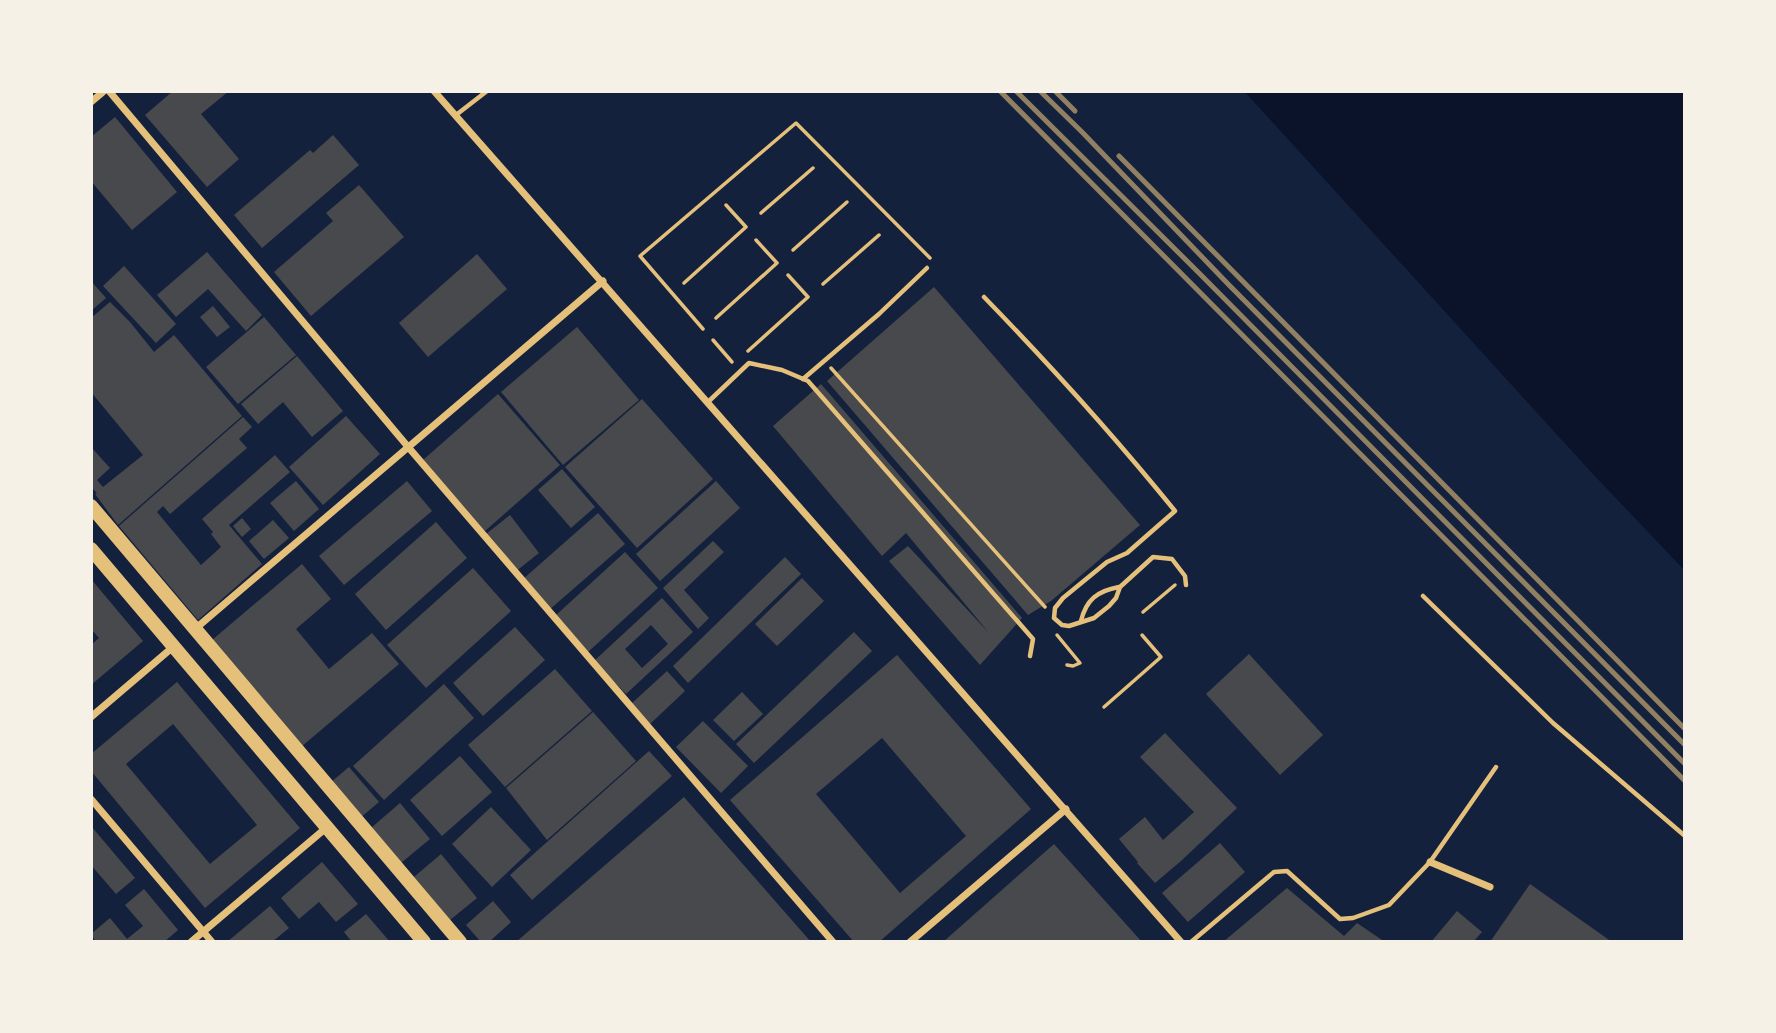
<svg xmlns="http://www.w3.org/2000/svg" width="1776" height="1033" font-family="'Titillium Web',sans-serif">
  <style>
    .water { fill: #0b132b }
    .building { fill: #48494c; fill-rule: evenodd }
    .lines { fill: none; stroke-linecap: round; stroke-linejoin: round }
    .path { stroke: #e5c07b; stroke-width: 3.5 }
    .service { stroke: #e5c07b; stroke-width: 4.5 }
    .minor { stroke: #e5c07b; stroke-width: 7 }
    .primary { stroke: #e5c07b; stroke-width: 14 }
    .rail { stroke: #918062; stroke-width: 5 }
  </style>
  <rect width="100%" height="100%" fill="#14213d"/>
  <!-- water -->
  <polygon class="water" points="1244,91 1685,91 1685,571 1591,472"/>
  <!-- building -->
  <g class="building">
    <polygon points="173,91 229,91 201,114 239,159 207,187 145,115"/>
    <polygon points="115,117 177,192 132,230 91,181 91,137"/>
    <polygon points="333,135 359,165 262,248 234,215 310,150 313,153"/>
    <polygon points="359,185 404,237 311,316 274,272 333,221 326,213"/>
    <polygon points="207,252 262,315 246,331 208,289 176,317 157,295"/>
    <polygon points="477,254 507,289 428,357 399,323"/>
    <polygon points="124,266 176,324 156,343 103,286"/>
    <polygon points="91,281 106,298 91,311"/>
    <polygon points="934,287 1140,525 1051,601 1028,615 827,381"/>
    <polygon points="110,302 130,322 154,352 174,335 242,416 118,525 95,494 97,493 91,487 91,447 110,468 97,480 103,487 143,455 91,392 91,318"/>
    <polygon points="213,306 230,327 217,337 200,317"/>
    <polygon points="264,317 296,355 238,404 206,367"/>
    <polygon points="577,327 639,400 563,465 501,392"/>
    <polygon points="297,356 343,411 312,437 283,402 258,424 241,404"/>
    <polygon points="821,384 1022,618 980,665 889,561 908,546 989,633 906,533 882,556 773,426"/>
    <polygon points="498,394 560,465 485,531 423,460"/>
    <polygon points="642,399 713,479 637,548 565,467"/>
    <polygon points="346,416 380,454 323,505 289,467"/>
    <polygon points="243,417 252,427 239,439 247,448 170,514 163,506 157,512 201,565 221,547 211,534 213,532 202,519 275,455 290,472 229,525 262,564 198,620 119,526"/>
    <polygon points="562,469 595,507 571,528 538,490"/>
    <polygon points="296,481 319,509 294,531 270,503"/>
    <polygon points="407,481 432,511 344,585 319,556"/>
    <polygon points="716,481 740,508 660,581 636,554"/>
    <polygon points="598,513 625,544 549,610 522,580"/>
    <polygon points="510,515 539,553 515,572 486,534"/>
    <polygon points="242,518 251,529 242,537 233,526"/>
    <polygon points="273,520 289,538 264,559 249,541"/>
    <polygon points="436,522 467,558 386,630 355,594"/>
    <polygon points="713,541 724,552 684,590 709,618 698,629 663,588"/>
    <polygon points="625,552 658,588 588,652 555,616"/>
    <polygon points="785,557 801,574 688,683 673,666"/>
    <polygon points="302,564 331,599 296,629 329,669 372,633 399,664 301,747 212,640"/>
    <polygon points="473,568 511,611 426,688 387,645"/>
    <polygon points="802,578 824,601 777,646 755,624"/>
    <polygon points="91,579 143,641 91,685 91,645 99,638 91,629"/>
    <path d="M662,598L693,632L626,694L594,661ZM651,625L668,644L642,668L625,649Z"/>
    <polygon points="515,627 545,660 483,716 453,683"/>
    <polygon points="854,632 872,651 754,763 736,744"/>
    <polygon points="1249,654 1323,735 1280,775 1206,694"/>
    <path d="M897,655L1031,809L879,942H854L730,800ZM882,738L966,836L900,893L816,794Z"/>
    <polygon points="555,669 592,711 505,787 468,745"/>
    <polygon points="667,671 685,691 650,724 631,704"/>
    <path d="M177,682L300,828L205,908L91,771V754ZM173,724L257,825L210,864L126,764Z"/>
    <polygon points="444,684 474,718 384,800 353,766"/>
    <polygon points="742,692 763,714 734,741 713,720"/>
    <polygon points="593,712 636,761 547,840 506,788"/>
    <polygon points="703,721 748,766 721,793 676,747"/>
    <polygon points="1165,733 1237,808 1181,861 1155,883 1137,863 1138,862 1119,839 1145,817 1163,840 1194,812 1140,757"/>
    <polygon points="649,751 672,776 532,900 510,875"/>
    <polygon points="460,756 492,792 442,836 410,800"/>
    <polygon points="349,767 379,802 360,818 330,783"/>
    <polygon points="684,797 811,942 516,942"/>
    <polygon points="400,803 430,839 401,863 371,828"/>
    <polygon points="491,807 531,850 492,887 452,844"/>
    <polygon points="91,826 135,878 116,894 91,865"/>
    <polygon points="1220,843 1245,872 1188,922 1162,893"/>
    <polygon points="1054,844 1142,942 943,942"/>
    <polygon points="441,854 477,898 450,920 414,877"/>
    <polygon points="322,862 358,904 336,922 319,902 299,919 281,898"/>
    <polygon points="1530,884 1612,942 1490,942"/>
    <polygon points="1287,888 1344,936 1357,923 1385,942 1223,942"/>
    <polygon points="144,889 178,930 164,942 96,942 91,934 110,918 127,939 143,926 125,905"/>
    <polygon points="493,901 511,922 489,942 481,942 466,925"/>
    <polygon points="270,906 289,928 272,942 227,942"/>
    <polygon points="1457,911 1482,932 1473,942 1431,942"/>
    <polygon points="366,914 390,942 352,942 344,932"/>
  </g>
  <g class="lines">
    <!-- path -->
    <g class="path">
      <polyline points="761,213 813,168"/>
      <polyline points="793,250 847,202"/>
      <polyline points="684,283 746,227 726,205"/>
      <polyline points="823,284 879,235"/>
      <polyline points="716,318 777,263 756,240"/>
      <polyline points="703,329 640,256 796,123 930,258"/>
      <polyline points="713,340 732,362"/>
      <polyline points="748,351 808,297 788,275"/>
      <polyline points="831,368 1045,607"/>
      <polyline points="1143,612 1175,585"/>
      <polyline points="1057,635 1080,663 1073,666 1067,665"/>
      <polyline points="1104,707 1161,657 1142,635"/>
    </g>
    <!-- service -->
    <g class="service">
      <polyline points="456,115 487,91"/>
      <path d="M984,297C1051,366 1115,437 1175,511L1127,553L1107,562L1063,598L1055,608L1054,618L1062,625L1069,626L1094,618L1109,606L1116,598L1120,587L1153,557L1172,559L1185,576L1186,585"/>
      <polyline points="803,379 879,314 927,268"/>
      <polyline points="708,402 749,363 782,370 808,381 1033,639 1030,656"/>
      <polyline points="1423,596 1553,723 1685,836"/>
      <path d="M1081,621C1086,600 1097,591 1119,587"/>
      <polyline points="1191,942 1274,872 1287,871 1340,919 1353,918 1389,905 1430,862 1496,767"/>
    </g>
    <!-- minor -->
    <g class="minor">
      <polyline points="109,91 409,448 833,942"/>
      <polyline points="434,91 1181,942"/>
      <polyline points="91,102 104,91"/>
      <polyline points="195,629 603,281"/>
      <polyline points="91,717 173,647"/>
      <polyline points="91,799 212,942"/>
      <polyline points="1430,862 1490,887"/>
      <polyline points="191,942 326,828"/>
      <polyline points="910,942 1066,809"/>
    </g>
    <!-- primary -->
    <g class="primary">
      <polyline points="91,506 460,942"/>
      <polyline points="91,549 424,942"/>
    </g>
    <!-- rail -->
    <g class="rail">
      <polyline points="1000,91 1685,781"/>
      <polyline points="1016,91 1200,274 1685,764"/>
      <polyline points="1040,91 1082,132 1229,285 1685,745"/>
      <polyline points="1055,91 1075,111"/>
      <polyline points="1119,156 1685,729"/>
    </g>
  </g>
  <!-- border -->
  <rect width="1776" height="1033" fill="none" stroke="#f6f1e7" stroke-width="186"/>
</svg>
